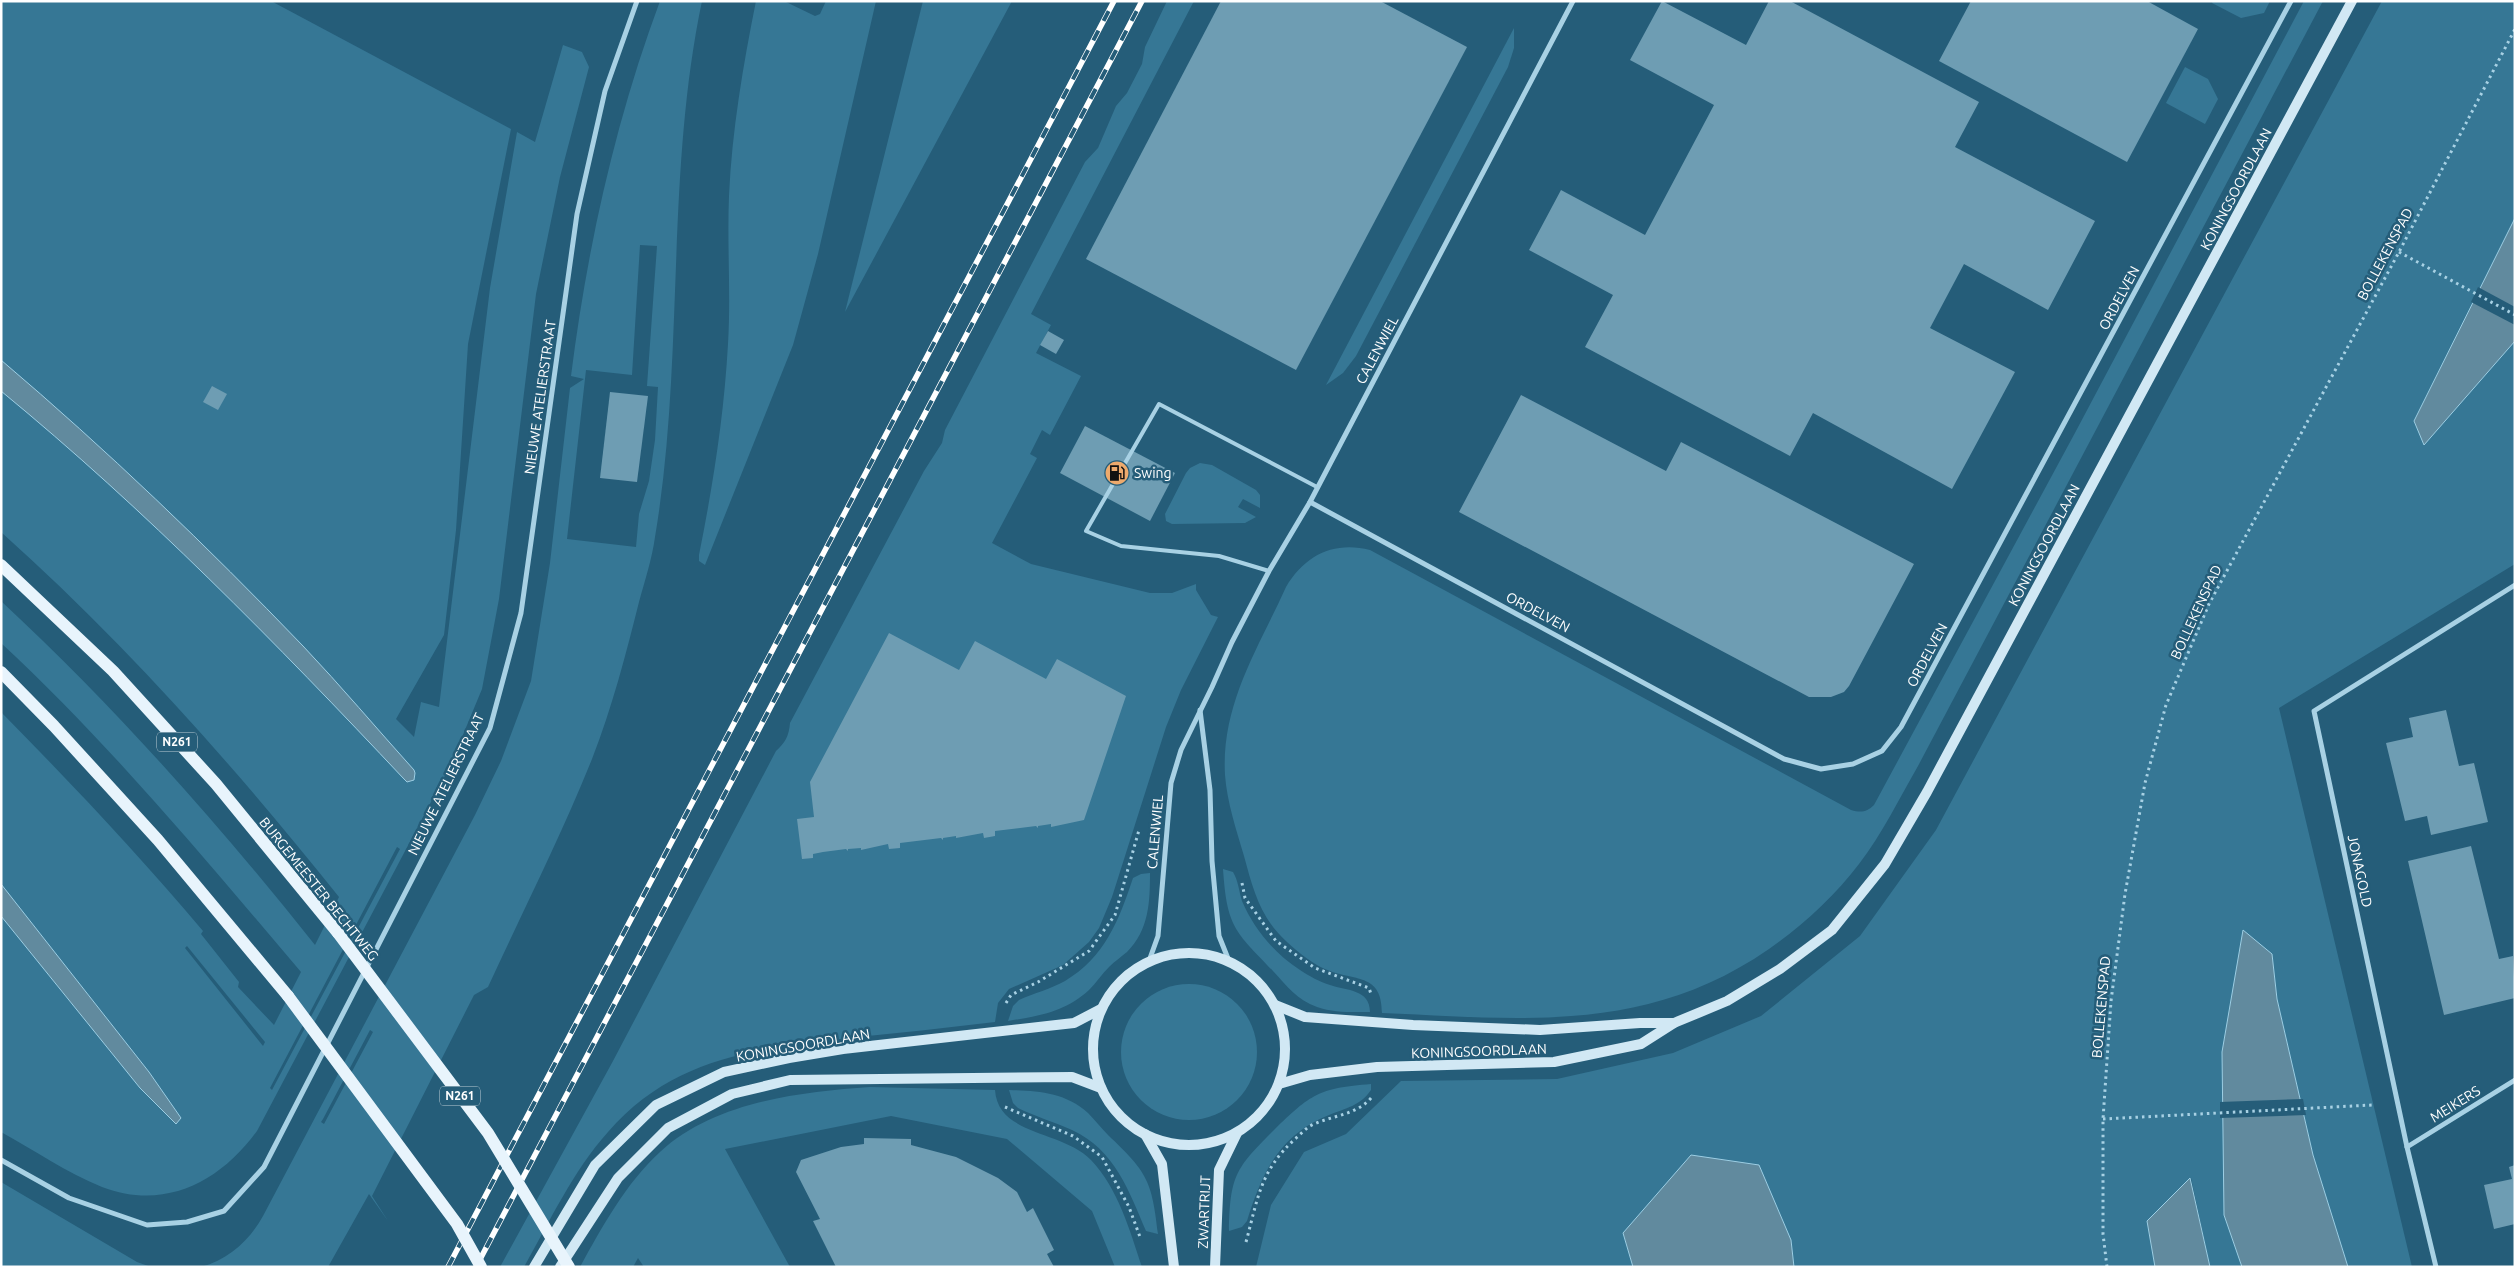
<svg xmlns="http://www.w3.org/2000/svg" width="2516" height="1268" font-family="Ubuntu,sans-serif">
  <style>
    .green { fill: #367795; fill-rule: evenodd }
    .water { fill: #618a9e; stroke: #9ccee4 }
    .pier { fill: #255d79 }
    .building { fill: #6e9db3 }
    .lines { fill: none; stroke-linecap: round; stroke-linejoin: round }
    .path { stroke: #a8d1e4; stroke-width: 3; stroke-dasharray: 2.5 4; stroke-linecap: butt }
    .lane { stroke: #a8d1e4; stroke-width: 4 }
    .street { stroke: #a8d1e4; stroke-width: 5 }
    .secondary { stroke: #d1e8f4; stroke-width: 10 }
    .primary { stroke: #e8f4fc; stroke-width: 12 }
    .rail-casing { stroke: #fff; stroke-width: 5.5 }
    .rail { stroke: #255d79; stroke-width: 4; stroke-dasharray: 11; stroke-linecap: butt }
    .primary-bridge { stroke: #e8f4fc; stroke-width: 12 }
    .labels { text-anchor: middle; stroke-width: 5; stroke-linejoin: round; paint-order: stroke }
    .shield { fill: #255d79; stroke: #beced7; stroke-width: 1 }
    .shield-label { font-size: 12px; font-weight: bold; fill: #fff }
    .street-label { font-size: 14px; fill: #fff; stroke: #255d79 }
    .poi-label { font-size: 14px; fill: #fff; stroke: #255d79; text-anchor: start }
  </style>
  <rect width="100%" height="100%" fill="#255d79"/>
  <!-- green -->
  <g class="green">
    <path d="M1,1H271L511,129L468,344L456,530L444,635L396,719L414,737L421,702L439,707L490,288L517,132L535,142L563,45L582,52L589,67L560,177L536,294L499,599L482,689L450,766L257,1131C220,1182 165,1211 102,1187C67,1173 34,1150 1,1132V916L140,1088L176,1123L181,1118L149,1072L1,884V712C71,783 139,855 203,931L201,934L239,982L238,987L274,1025L301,972C205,859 110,744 1,643V601C115,707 218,823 315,945L339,897C235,767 125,643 1,532ZM397,847L400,849L272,1090L270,1088ZM187,946L265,1042L263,1046L185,948Z"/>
    <path d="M660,1H702C665,177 685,359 655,537C652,559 645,580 639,602C626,654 612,708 592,759C561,836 523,911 488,987L474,995L372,1196L388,1221L369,1194L328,1267H201C229,1259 249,1241 263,1216L475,815L501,761L531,681L550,563L570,388L584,379L571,376C587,249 615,122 660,1ZM640,245L657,246L647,386L658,387L655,440L649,481L639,514L636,547L567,539L586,370L632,375ZM370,1030L373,1032L324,1124L321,1122L323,1119Z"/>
    <path d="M756,1H784L815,16L820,14L826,1H876L818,254L793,345L705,565L699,561V555C713,485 724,416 728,344C731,295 727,246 729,196C732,130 743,66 756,1Z"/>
    <polygon points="923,1 1012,1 845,312"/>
    <path d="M1167,1H1194L1031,314L1051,325L1036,353L1081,376L1050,435L1042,430L1030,454L1037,458L992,543L1031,564L1150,593H1172L1196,584V590L1211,615L1218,617L1181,690L1166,727L1112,897L1099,928L1089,942L1063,965L1009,989L998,1003L995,1022C946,1028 897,1033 848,1038C756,1049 673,1057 608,1132C573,1171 550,1221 524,1267H500L613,1061L776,751C785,743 789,736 790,723L924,471L942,443L945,430L1085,162L1098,148L1116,106L1127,93L1142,64L1145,47Z"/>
    <polygon points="2213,1 2270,1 2264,13 2241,18 2212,3"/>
    <path d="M2304,1H2323L1918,766C1899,799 1882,834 1859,864C1834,897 1803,925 1769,949C1646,1034 1524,1019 1382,1013C1382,974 1357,981 1330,971C1315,966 1299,953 1287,942C1260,918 1253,889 1244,856C1236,829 1227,802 1225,775C1221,704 1258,649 1286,587C1305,555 1334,541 1370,550L1851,810C1861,813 1867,812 1874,805L2076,431Z"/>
    <polygon points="2382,1 2515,1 2515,218 2414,421 2424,444 2515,341 2515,564 2279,708 2412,1267 2348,1267 2313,1155 2277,999 2272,954 2224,1215 2242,1267 2210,1267 2191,1178 2147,1221 2155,1267 1794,1267 1791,1240 1623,1233 1633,1267 1256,1267 1271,1205 1304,1152 1346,1134 1401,1081 1557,1079 1673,1053 1761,1016 1860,936 1936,830"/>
    <polygon points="1514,28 1514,48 1508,67 1356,356 1343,373 1326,385"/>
    <polygon points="2185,67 2208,79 2218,99 2205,124 2166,103"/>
    <polygon points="1200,463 1212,465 1256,490 1260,495 1260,508 1243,499 1238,507 1256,517 1245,523 1172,524 1166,521 1165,514 1186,473 1190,468"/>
    <path d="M1223,869L1233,872C1238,880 1239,891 1242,901C1254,929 1274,953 1300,970C1309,976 1320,982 1330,985C1347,991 1370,989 1370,1012C1352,1012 1334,1013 1317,1007C1297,1000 1287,986 1273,971C1235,931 1227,928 1223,869Z"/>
    <path d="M1150,873C1150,902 1149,930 1127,952C1121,957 1115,961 1109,967C1102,974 1096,983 1089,990C1065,1012 1039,1016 1008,1021L1013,1006L1019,1000C1034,993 1051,989 1065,981C1105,957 1119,920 1133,878L1141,874Z"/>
    <circle cx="1189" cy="1052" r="68"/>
    <path d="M1371,1084V1090C1360,1106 1346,1108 1329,1115C1279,1135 1262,1173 1247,1221L1242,1227L1229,1231C1230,1175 1236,1168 1274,1130C1311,1094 1319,1088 1371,1084Z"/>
    <path d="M870,1087L995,1090C998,1136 1062,1130 1091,1160C1118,1188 1130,1231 1142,1267H1115L1092,1211L1007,1139L891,1116L725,1149L790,1267H644L638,1258L633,1267H580C602,1227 626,1183 660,1152C714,1102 799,1092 870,1087Z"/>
    <path d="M1009,1090C1037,1091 1065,1092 1088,1113C1095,1120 1101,1128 1108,1135C1147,1172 1152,1180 1158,1234L1146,1231C1129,1191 1115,1150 1072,1130C1055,1122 1036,1117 1018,1108L1013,1103Z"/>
    <polygon points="1,1182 137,1262 151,1267 1,1267"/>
  </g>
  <!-- water -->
  <g class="water">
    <polygon points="2515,218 2515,341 2424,445 2414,421"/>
    <path d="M1,360C107,450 207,546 303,646C341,686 377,729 414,770L415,773L414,780L407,782L404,779C276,643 146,510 1,391Z"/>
    <polygon points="1,884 149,1072 181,1118 176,1124 140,1088 1,916"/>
    <polygon points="2243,930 2272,954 2277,999 2313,1155 2348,1267 2242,1267 2224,1215 2222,1052"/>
    <polygon points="1691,1155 1759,1165 1791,1240 1794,1267 1633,1267 1623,1233"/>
    <polygon points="2190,1178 2210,1267 2155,1267 2147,1221"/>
  </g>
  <!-- pier -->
  <g class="pier">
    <polygon points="2478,287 2515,307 2515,325 2471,302"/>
    <polygon points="2303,1099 2306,1115 2220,1118 2220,1102"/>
  </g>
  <!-- building -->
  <g class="building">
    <polygon points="1221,1 1380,1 1467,47 1296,370 1086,259"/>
    <polygon points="1662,1 1746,45 1769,1 1790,1 1979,102 1955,147 2095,221 2048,310 1964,264 1930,328 2015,372 1952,489 1813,413 1790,456 1585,347 1613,295 1529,250 1561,190 1645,235 1714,105 1630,60"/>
    <polygon points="1971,1 2147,1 2198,29 2127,162 1939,61"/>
    <polygon points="1048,331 1064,340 1056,354 1040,345"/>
    <polygon points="212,386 227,394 218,410 203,402"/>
    <polygon points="610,392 648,396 637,482 600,478"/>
    <polygon points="1521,395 1666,471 1681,442 1914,564 1849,686 1844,692 1831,697 1809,697 1459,512"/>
    <polygon points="1085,426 1175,473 1150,521 1060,473"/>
    <polygon points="889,633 959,670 975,641 1046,679 1057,659 1126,696 1084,820 1051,827 1051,824 1038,826 1038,828 1036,826 995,831 995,836 984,838 983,833 956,838 956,836 943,838 943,840 941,838 900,843 900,848 889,849 888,844 861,850 861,848 848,849 848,851 846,849 823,852 813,854 813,858 802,859 797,819 814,817 810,782"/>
    <polygon points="2446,710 2459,766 2474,763 2488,822 2431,835 2427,816 2405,821 2386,743 2413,737 2409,718"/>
    <polygon points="2471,846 2499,959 2513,956 2515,998 2444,1015 2408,861"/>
    <polygon points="864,1138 911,1139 911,1145 956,1157 998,1178 1017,1192 1027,1212 1033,1208 1054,1250 1047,1254 1054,1267 836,1267 813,1221 820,1219 796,1172 801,1160 841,1147 864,1144"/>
    <polygon points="2515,1165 2515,1224 2494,1229 2484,1185 2512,1179 2509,1167"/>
  </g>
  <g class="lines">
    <!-- path -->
    <g class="path">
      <polyline points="2399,252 2515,315"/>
      <polyline points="1242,883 1245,898 1276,941 1315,968 1369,988 1371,994"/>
      <polyline points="1006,1003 1011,995 1038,982 1089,951 1115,915 1139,830"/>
      <polyline points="1005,1107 1073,1136 1102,1157 1129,1207 1140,1237"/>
      <polyline points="2103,1119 2372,1105"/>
      <path d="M1246,1242C1258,1198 1260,1171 1295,1139C1300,1135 1305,1129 1310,1126C1331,1115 1356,1116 1372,1097"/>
      <polyline points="2107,1267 2103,1234 2103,1119 2111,1001 2125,894 2145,783 2166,705 2209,604 2399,252 2515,29"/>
    </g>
    <!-- lane -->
    <polyline class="lane" points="1269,571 1219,556 1121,546 1086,531 1159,404 1317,487"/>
    <!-- street -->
    <g class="street">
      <polyline points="1310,502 1784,759 1821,769 1853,764 1882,751 1901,727 2291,1"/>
      <polyline points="1200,710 1210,790 1212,861 1219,936 1229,961"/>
      <polyline points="1149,961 1158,936 1171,783 1181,750 1212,687 1232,642 1269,571 1310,502 1573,1"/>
      <polyline points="2407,1147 2515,1080"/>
      <polyline points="1,1160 69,1198 147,1225 187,1222 224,1211 264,1167 490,728 521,613 577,214 605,91 637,1"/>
      <polyline points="2436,1267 2407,1147 2314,711 2515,585"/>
    </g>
    <!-- secondary -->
    <g class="secondary">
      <circle cx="1189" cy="1049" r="96"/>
      <polyline points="1275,1005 1305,1017 1413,1025 1540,1030 1640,1023 1674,1023"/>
      <polyline points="1279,1084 1310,1075 1377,1067 1554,1062 1641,1044 1674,1023 1727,1001 1780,969 1832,930 1885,864 1927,792 2352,1"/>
      <polyline points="1145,1134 1162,1164 1174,1267"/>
      <polyline points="534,1267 595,1165 656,1105 724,1072 789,1058 843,1049 1074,1023 1101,1009"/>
      <polyline points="560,1267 618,1178 668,1128 732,1094 790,1080 1072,1077 1101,1088"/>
      <polyline points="1215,1267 1219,1170 1237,1133"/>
    </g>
    <!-- primary -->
    <g class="primary">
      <polyline points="1,565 113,671 216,784 338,933"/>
      <polyline points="1,672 54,726 158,840 288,996"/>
    </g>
    <defs>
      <g id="rail">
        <polyline points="448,1267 1114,1"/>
        <polyline points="476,1267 1142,1"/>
      </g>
    </defs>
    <!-- rail casing -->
    <use href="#rail" class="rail-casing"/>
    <!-- rail -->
    <use href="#rail" class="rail"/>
    <!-- primary-bridge -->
    <g class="primary-bridge">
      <polyline points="338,933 488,1133 569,1267"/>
      <polyline points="288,996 457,1224 481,1267"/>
    </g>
  </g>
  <!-- icons -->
  <defs>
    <symbol id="fuel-disc" viewBox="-11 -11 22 22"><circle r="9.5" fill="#edaa6d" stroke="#255d79"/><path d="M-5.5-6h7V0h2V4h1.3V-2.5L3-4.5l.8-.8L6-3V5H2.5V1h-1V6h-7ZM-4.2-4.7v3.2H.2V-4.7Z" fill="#111"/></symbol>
  </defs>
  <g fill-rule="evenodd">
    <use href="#fuel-disc" x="1103" y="459" width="28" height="28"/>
  </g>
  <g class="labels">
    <!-- shield labels -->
    <g class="shield">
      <rect x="157" y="732.5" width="40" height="19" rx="4"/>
      <rect x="440" y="1086.5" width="40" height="19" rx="4"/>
    </g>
    <g class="shield-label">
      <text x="177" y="746">N261</text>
      <text x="460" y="1100">N261</text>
    </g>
    <!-- street labels -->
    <g class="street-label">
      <text transform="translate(2236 189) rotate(-62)" y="5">KONINGSOORDLAAN</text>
      <text transform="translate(2385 254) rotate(-62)" y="5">BOLLEKENSPAD</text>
      <text transform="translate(2119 298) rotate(-62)" y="5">ORDELVEN</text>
      <text transform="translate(1377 350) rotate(-62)" y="5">CALENWIEL</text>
      <text transform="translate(540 397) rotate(-82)" y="5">NIEUWE ATELIERSTRAAT</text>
      <text transform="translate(2044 545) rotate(-62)" y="5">KONINGSOORDLAAN</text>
      <text transform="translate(1538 612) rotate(28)" y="5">ORDELVEN</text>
      <text transform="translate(2196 612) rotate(-65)" y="5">BOLLEKENSPAD</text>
      <text transform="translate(1927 655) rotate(-62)" y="5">ORDELVEN</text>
      <text transform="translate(446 784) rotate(-64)" y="5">NIEUWE ATELIERSTRAAT</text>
      <text transform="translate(1155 832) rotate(-85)" y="5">CALENWIEL</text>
      <text transform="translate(2360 871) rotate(78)" y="5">JONAGOLD</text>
      <text transform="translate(319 889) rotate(51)" y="5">BURGEMEESTER BECHTWEG</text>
      <text transform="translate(2101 1007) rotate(-85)" y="5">BOLLEKENSPAD</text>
      <text transform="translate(803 1045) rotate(-10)" y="5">KONINGSOORDLAAN</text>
      <text transform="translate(1479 1051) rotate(-2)" y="5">KONINGSOORDLAAN</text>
      <text transform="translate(2455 1104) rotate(-32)" y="5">MEIKERS</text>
      <text transform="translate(1204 1212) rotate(-88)" y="5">ZWARTRIJT</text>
    </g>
    <!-- poi labels -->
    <g class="poi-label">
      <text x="1134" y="478">Swing</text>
    </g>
  </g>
  <!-- border -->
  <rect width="2516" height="1268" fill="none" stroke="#ffffff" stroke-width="5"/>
</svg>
